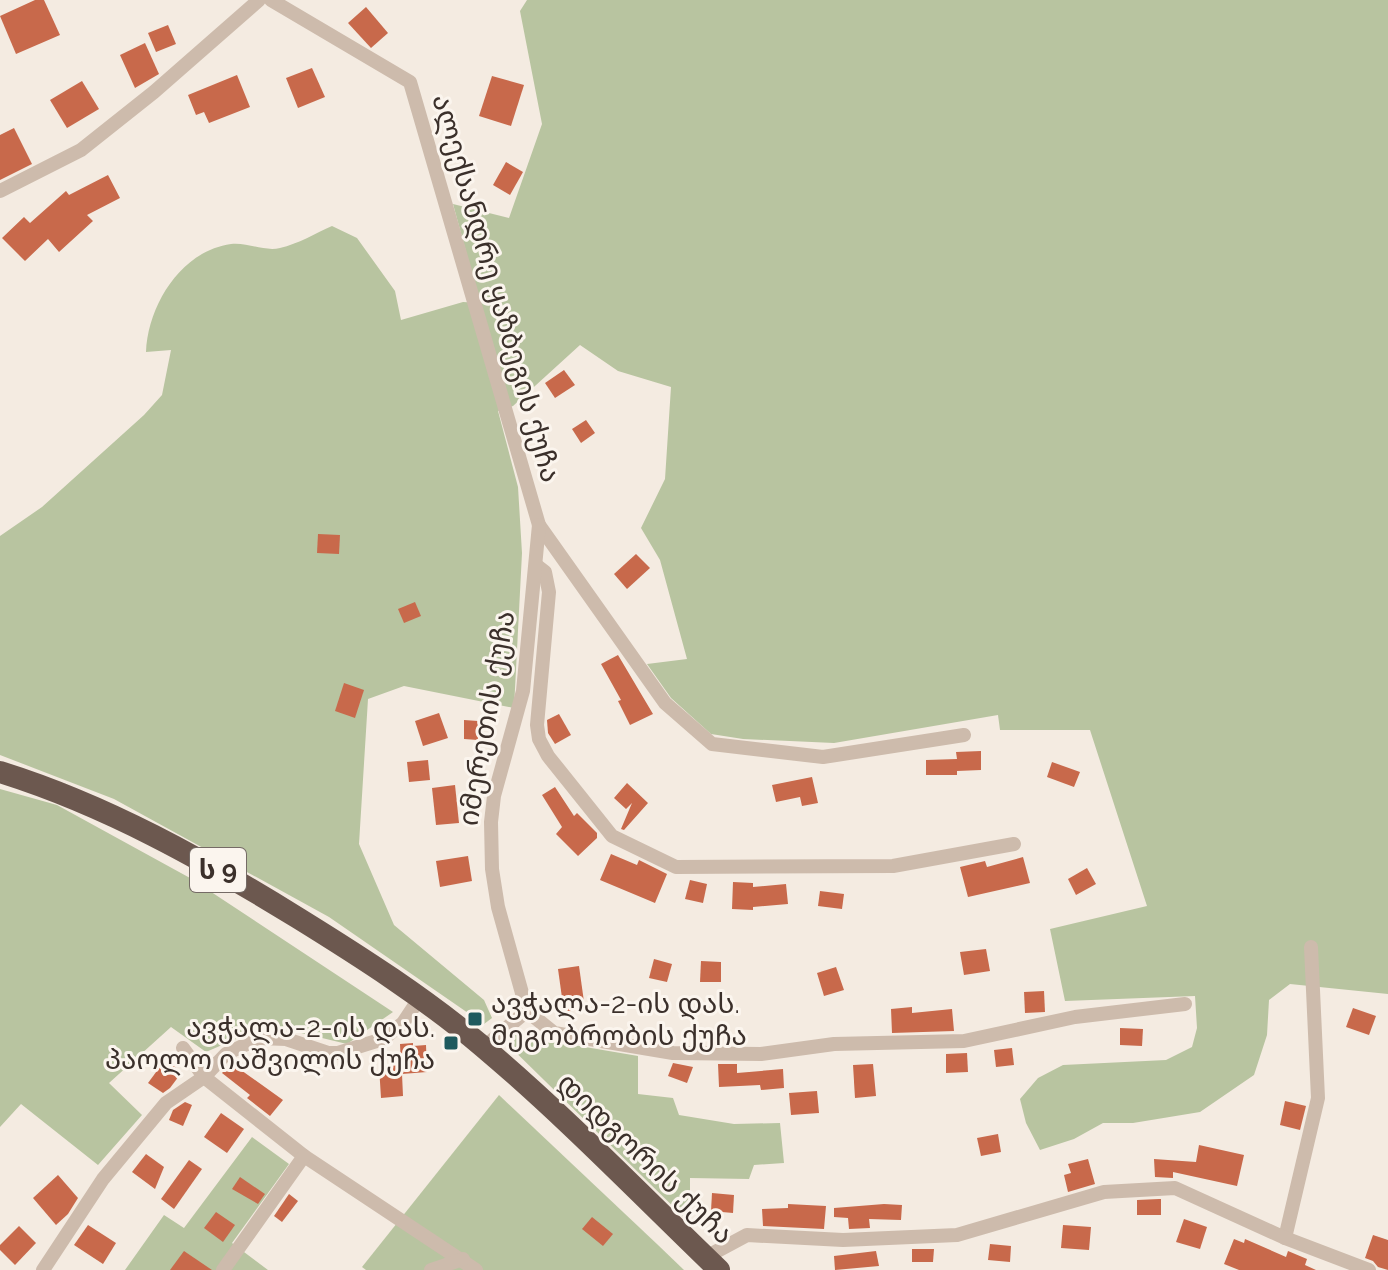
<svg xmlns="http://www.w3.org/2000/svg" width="1388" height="1270" font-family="Raleway,'Noto Sans Georgian',sans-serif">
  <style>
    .green { fill: #b8c4a0 }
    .building { fill: #c8694b }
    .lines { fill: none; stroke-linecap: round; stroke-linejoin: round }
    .minor { stroke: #cdbbac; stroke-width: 14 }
    .trunk { stroke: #6c584f; stroke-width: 22 }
    .poi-dot { fill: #1f5a5e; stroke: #fbf5ee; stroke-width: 3 }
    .labels { text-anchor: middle; stroke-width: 6; stroke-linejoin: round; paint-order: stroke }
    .shield { fill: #fbf5ee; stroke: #756b66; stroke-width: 2 }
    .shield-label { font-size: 26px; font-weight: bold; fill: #3b302b }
    .street-label { font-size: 28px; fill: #3b302b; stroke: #fbf5ee }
    .poi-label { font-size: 28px; fill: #3b302b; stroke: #fbf5ee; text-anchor: start }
  </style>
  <rect width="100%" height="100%" fill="#f4ebe1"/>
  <!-- green -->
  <g class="green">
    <path d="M527,0H1388V994L1290,984L1269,1000L1267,1035L1254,1075L1200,1112L1133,1123H1103L1074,1139L1040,1150L1026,1123L1020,1099L1038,1078L1063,1065L1166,1060L1192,1047L1197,1028L1195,996L1065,1001L1050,929L1147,906L1090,730H1000L998,715L834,743L743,739L711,734L671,698L647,664L687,659L660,560L641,528L665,479L671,387L618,371L580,345L513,406L498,411L518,487L522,553L514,708L404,686L368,699L359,844L394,925L484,1000L492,1018L484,1024L329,917L114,799L0,755V536L42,507L144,415L162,395L171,350L146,352C148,305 181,251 231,244C247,242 265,252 280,248C298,244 316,233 332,226L357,238L395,291L401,320L463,302L480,303L453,204L509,218L542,124L520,11Z"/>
    <polygon points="0,789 57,805 190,878 393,1012 347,1044 268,1025 206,1052 171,1027 109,1083 142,1115 98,1165 21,1104 0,1127"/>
    <polygon points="509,1032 523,1032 550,1041 638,1056 638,1094 673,1098 679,1115 734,1124 780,1123 784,1163 754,1165 749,1179 690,1178 690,1223 501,1038"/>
    <polygon points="499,1095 658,1245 684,1270 366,1270 362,1267"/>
    <polygon points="252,1137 289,1164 232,1243 268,1270 125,1270 164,1215 184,1228"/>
  </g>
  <!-- building -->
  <g class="building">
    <polygon points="35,0 44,0 60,35 16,54 0,16"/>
    <polygon points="366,7 388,33 371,48 348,23"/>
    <polygon points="168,25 176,44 156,52 148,33"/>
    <polygon points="145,43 159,74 135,88 120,55"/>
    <polygon points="312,68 325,97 298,108 286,78"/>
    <polygon points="237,75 250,107 209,123 204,112 196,115 188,95"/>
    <polygon points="492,76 524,85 511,126 479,116"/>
    <polygon points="82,81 99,109 67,128 50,100"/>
    <polygon points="14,128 32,164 0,180 0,135"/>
    <polygon points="506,162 523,172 510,195 493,185"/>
    <polygon points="108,175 120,198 87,215 93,221 59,252 48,239 25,261 2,238 24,217 30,223 66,191 69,195"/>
    <polygon points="564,370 575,385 555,398 545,383"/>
    <polygon points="586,420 595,433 581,443 572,429"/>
    <polygon points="318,534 340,535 339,554 317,553"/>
    <polygon points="636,554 650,568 627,589 614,574"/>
    <polygon points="415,602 421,616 404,623 398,609"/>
    <polygon points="618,655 653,714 630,725 618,701 621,700 601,664"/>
    <polygon points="344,683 364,690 355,718 335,711"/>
    <polygon points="439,713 448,738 423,746 415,721"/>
    <polygon points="559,714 571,735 555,744 548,733 547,720"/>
    <polygon points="464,720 478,721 478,740 464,739"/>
    <polygon points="981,751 981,770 957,771 957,760 957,775 926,775 926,760 957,759 956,752"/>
    <polygon points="428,760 430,780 409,782 407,762"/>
    <polygon points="1052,762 1080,772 1074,787 1047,777"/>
    <polygon points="812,777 818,803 802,806 800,797 776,802 772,785"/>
    <polygon points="627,783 648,803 624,830 621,829 632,803 626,809 614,798"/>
    <polygon points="455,785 459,823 436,825 432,788"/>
    <polygon points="555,787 574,816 577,813 597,833 597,838 578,856 556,834 562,827 542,795"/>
    <polygon points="611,854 637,865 639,860 667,874 655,903 600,880"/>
    <polygon points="468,856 472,881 440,887 436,861"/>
    <polygon points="1023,857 1030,883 968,897 960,867 985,861 987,867"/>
    <polygon points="1087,868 1096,884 1076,895 1068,879"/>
    <polygon points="690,880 707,884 703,903 685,899"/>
    <polygon points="733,882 753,883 753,887 786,884 788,904 753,907 753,910 732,909"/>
    <polygon points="820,891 844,894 842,909 818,906"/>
    <polygon points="986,949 990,971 964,975 960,952"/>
    <polygon points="654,959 672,964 667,982 649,978"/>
    <polygon points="701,961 721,962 721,982 700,982"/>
    <polygon points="579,966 585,1009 564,1012 558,969"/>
    <polygon points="836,967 844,990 824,996 817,973"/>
    <polygon points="1044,991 1045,1012 1025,1013 1024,992"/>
    <polygon points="912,1007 912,1013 952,1009 954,1031 892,1033 891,1009"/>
    <polygon points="1353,1008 1376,1016 1369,1035 1346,1027"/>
    <polygon points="1120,1028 1143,1029 1142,1046 1120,1045"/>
    <polygon points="413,1043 413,1046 426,1045 427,1072 402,1074 403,1096 381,1098 379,1066 401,1065 400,1044"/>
    <polygon points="1012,1048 1014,1065 996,1067 994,1050"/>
    <polygon points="967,1053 968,1072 946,1073 946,1054"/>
    <polygon points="165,1060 182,1072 170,1088 163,1093 148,1083"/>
    <polygon points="231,1063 283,1100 270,1116 247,1098 250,1095 222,1073"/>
    <polygon points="673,1063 693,1067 687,1083 668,1076"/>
    <polygon points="718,1064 737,1064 737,1073 783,1069 784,1088 761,1090 760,1085 719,1087"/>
    <polygon points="873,1064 876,1096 855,1098 853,1065"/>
    <polygon points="817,1091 819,1113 791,1115 789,1093"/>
    <polygon points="1285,1101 1306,1106 1300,1130 1280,1125"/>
    <polygon points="185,1102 192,1105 183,1126 169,1120 173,1110"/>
    <polygon points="221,1113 244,1129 227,1153 204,1137"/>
    <polygon points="998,1134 1001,1152 981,1156 977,1138"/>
    <polygon points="1199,1145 1244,1155 1237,1186 1173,1172 1173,1178 1155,1177 1154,1159 1196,1162"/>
    <polygon points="146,1154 164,1167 155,1189 132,1172"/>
    <polygon points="1088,1159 1095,1184 1068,1192 1064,1175 1071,1173 1068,1164"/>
    <polygon points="189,1160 202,1169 174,1209 161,1199"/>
    <polygon points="58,1175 78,1198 68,1214 56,1225 33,1198"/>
    <polygon points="240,1177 265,1194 258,1204 232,1189"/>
    <polygon points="712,1193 734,1195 733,1213 711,1211"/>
    <polygon points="289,1194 298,1201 282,1222 274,1216"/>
    <polygon points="1159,1199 1161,1199 1161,1215 1137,1215 1137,1200"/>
    <polygon points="788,1204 826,1206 824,1229 763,1226 762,1209 788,1208"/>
    <polygon points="884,1204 902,1205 901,1220 869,1219 870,1228 849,1229 848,1218 834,1217 834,1208"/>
    <polygon points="216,1212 235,1225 223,1242 204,1228"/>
    <polygon points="592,1217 613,1234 603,1246 582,1229"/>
    <polygon points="1184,1219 1207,1227 1200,1249 1176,1242"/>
    <polygon points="88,1225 116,1243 103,1264 74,1245"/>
    <polygon points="1063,1225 1091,1227 1089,1250 1061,1248"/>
    <polygon points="19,1226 36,1243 15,1265 0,1250 0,1245"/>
    <polygon points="1373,1235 1388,1240 1388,1270 1378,1267 1373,1261 1365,1258"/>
    <polygon points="1234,1239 1244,1243 1245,1239 1286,1257 1288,1251 1307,1259 1305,1265 1316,1270 1239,1270 1224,1264"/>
    <polygon points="990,1244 1011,1246 1010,1262 988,1260"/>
    <polygon points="912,1249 934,1249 933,1262 912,1262"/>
    <polygon points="184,1251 212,1270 170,1270"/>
    <polygon points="876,1251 879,1266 835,1270 834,1256"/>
  </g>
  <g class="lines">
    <!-- minor -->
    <g class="minor">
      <polyline points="271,0 410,82 539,525 665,703 712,744 823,757 964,735"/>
      <polyline points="0,191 81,150 154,92 259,0"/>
      <polyline points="536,565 545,572 549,592 537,725 539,739 548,756 612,836 676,867 893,866 1014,844"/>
      <polyline points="527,1011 498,907 492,869 491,822 494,796 523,691 539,525"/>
      <polyline points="484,1047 527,1011 554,1033 673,1053 761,1054 834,1044 964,1041 1075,1017 1185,1004"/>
      <polyline points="183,1048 204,1077 304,1156 476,1270"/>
      <polyline points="1285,1238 1318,1098 1311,947"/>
      <polyline points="706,1257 747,1235 843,1240 957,1235 1104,1192 1175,1188 1285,1238 1369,1270"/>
      <polyline points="43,1270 103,1179 166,1103 204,1077 226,1054 259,1038 286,1039 328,1053 338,1053 383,1039 403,1023 419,999"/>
      <polyline points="223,1270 304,1156"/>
      <polyline points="431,1270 463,1259"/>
    </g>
    <!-- trunk -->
    <path class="trunk" d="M0,772C106,805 204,860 298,918C361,957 425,998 482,1046C565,1116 641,1195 719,1270"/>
  </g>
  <!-- markers -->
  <g class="poi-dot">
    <rect x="467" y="1011" width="16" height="16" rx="4"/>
    <rect x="443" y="1035" width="16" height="16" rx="4"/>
  </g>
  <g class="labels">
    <!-- shield labels -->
    <rect class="shield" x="190" y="848" width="56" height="44" rx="6"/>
    <g class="shield-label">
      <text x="218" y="879">ს 9</text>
    </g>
    <!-- street labels -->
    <g class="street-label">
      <text transform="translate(497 288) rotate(74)" y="10">ალექსანდრე ყაზბეგის ქუჩა</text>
      <text transform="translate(486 718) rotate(-80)" y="10">იმერეთის ქუჩა</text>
      <text transform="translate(646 1158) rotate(44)" y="10">დიდგორის ქუჩა</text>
    </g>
    <!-- poi labels -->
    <g class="poi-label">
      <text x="491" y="1013">ავჭალა-2-ის დას.<tspan x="491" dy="32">მეგობრობის ქუჩა</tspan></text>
      <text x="435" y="1037" text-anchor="end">ავჭალა-2-ის დას.<tspan x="435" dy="32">პაოლო იაშვილის ქუჩა</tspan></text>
    </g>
  </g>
</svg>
